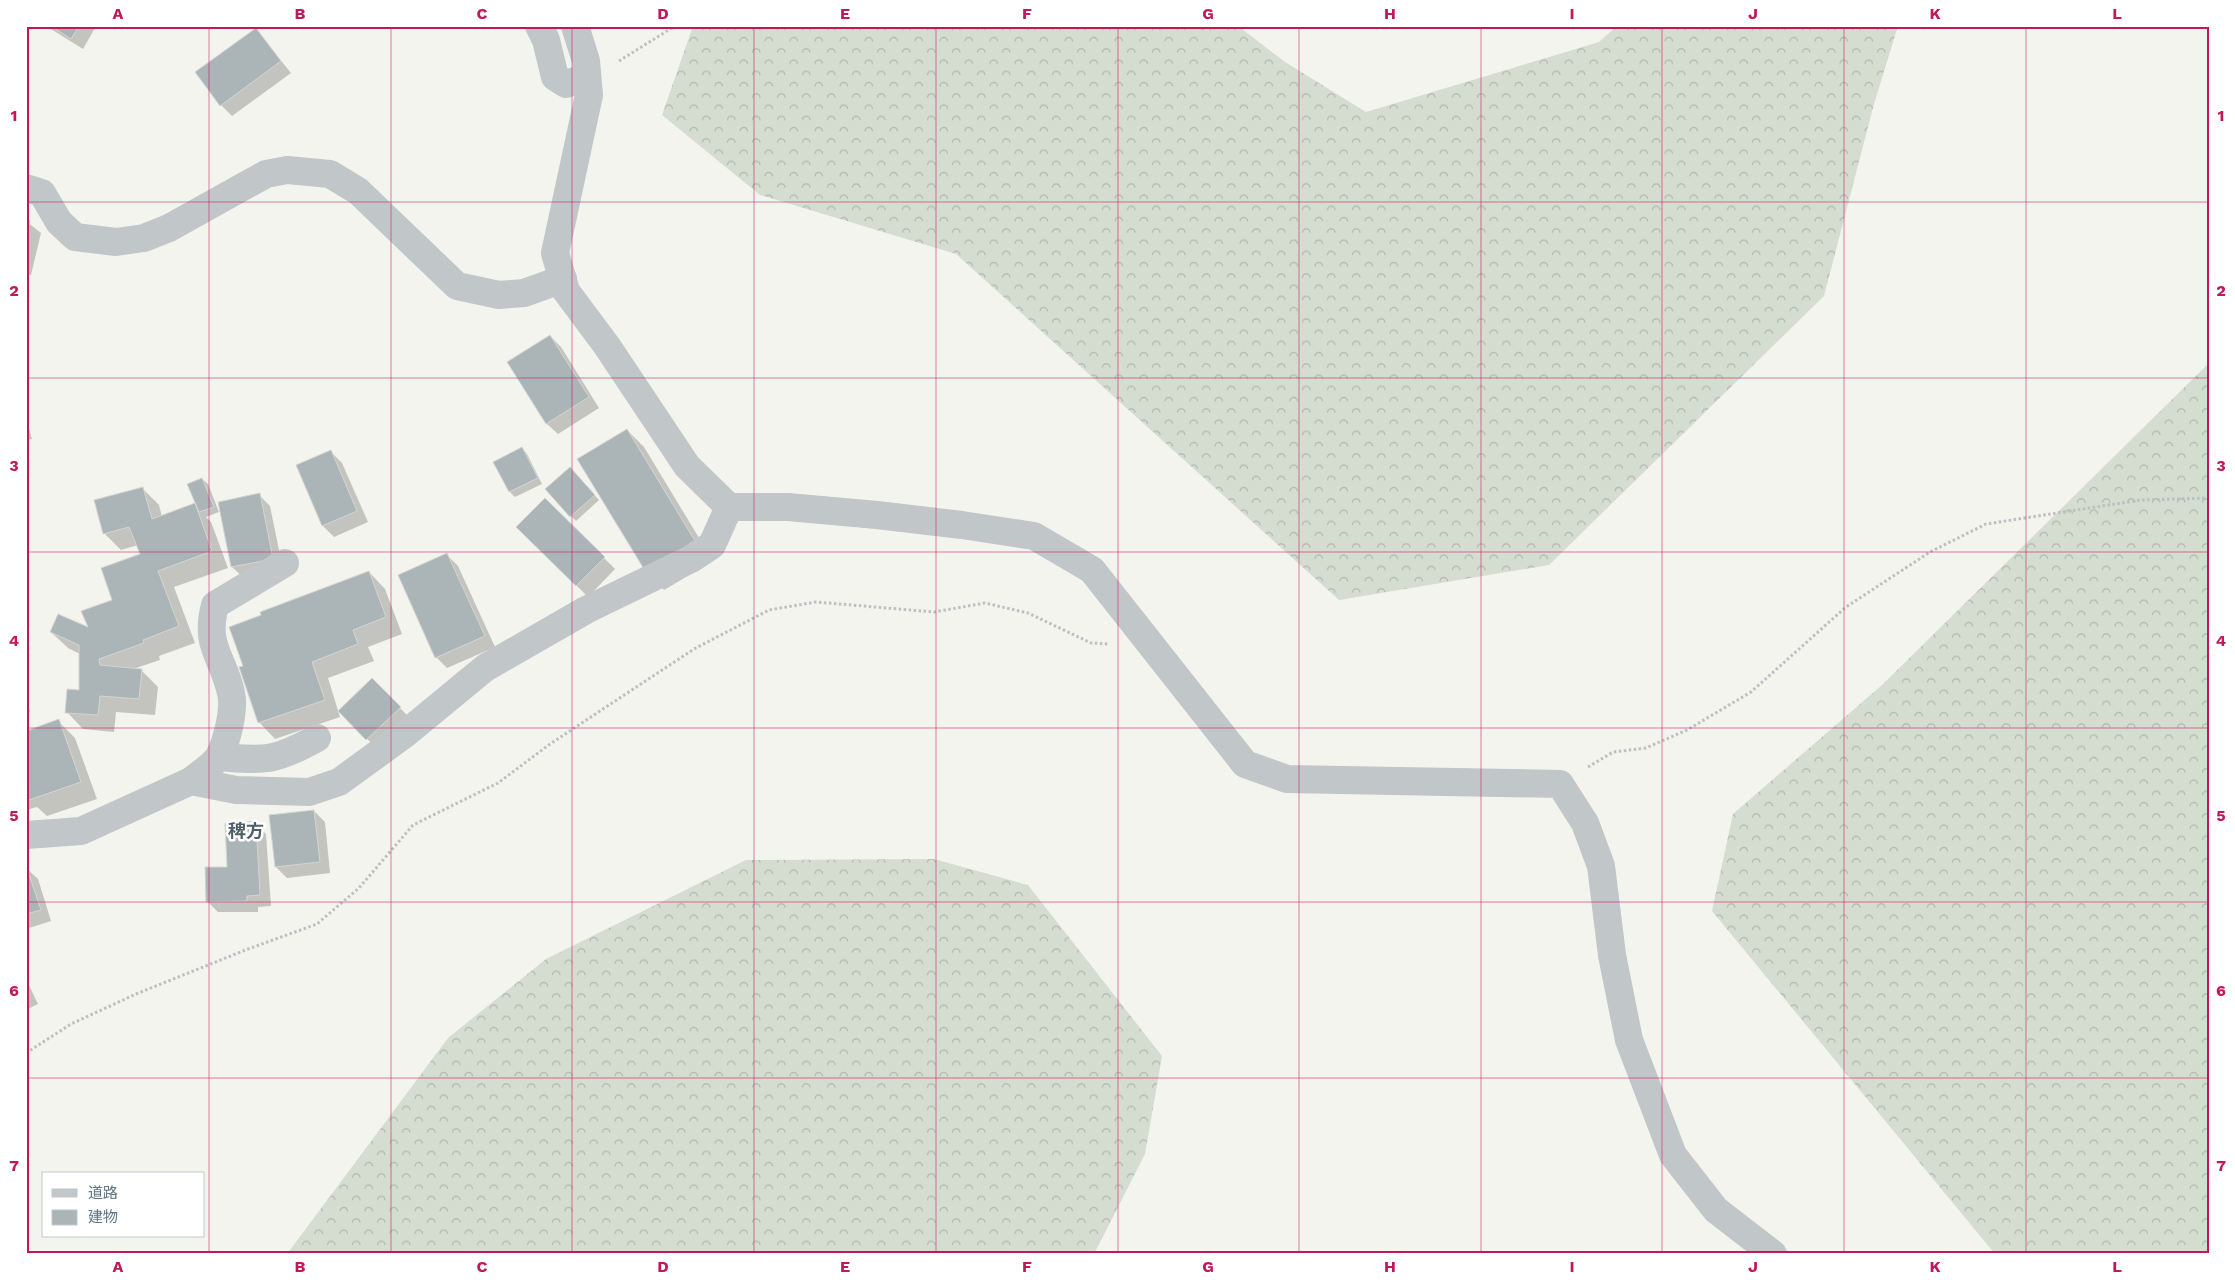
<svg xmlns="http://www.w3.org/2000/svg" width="2235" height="1280" font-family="'Work Sans','Noto Sans JP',sans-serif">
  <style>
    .forest { fill: url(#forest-crowns) }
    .shadow { fill: #0003 }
    .building { fill: #abb5b8; stroke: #d5d5d2 }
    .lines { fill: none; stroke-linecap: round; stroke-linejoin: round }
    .path { stroke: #bdbfc1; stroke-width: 3; stroke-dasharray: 2.5 2.5; stroke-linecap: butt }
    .minor { stroke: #c1c6c8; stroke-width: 28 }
    .grid { fill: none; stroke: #c2185b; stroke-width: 1; stroke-opacity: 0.55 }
    .labels { text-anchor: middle; stroke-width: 5; stroke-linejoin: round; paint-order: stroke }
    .quarter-label { font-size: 18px; font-weight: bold; fill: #4f5e67; stroke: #fff }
    .neatline { fill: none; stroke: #c2185b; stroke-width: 2 }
    .grid-label { font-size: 16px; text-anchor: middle; font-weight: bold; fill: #c2185b }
  </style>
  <defs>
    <pattern id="forest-crowns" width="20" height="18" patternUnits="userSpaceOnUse" patternTransform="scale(1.25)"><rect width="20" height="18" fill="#d5dcd0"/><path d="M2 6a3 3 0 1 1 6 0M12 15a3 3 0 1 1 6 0" fill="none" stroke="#b0b7ae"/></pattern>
  </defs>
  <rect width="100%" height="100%" fill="#f4f4ef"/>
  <!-- forest -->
  <g class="forest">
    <polygon points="693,26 1238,26 1285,62 1366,112 1599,42 1617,26 1898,26 1874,104 1824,296 1549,565 1339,600 956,254 760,195 662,115"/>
    <polygon points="2209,363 2209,1254 1995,1254 1712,911 1733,814 1882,685"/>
    <polygon points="934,859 1028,885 1162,1056 1145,1154 1094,1254 287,1254 448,1038 546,959 746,860"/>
  </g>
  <!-- shadow -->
  <g class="shadow">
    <polygon points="46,26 96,26 83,49"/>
    <polygon points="256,30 291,73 232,116 221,105"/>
    <polygon points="26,221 41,233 31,275 26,274"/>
    <polygon points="550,336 561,347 599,408 558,434 546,423"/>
    <polygon points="26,419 32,439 26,440"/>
    <polygon points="627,430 644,447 713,561 664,590 648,573"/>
    <polygon points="522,448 527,454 542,484 515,497 510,492 495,462"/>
    <polygon points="331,452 342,463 368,522 334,537 323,526 297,466"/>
    <polygon points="575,474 599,500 576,521 571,516"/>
    <polygon points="202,479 208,484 219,512 206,517 211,522 228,568 174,587 195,643 159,656 160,660 133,669 141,670 158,687 155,715 116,712 114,732 83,729 67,712 80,692 80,654 68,648 51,632 90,630 114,601 141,554 138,545 121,550 104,533 142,488 159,505 162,517 194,505 199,509"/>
    <polygon points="259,495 270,506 283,570 244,578 232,567 220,503"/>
    <polygon points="545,499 615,569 588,597 518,527"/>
    <polygon points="447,555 458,566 495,647 447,668 436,657"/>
    <polygon points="369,572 385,589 402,634 368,647 374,661 328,678 340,717 275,739 259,722"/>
    <polygon points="372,680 411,719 378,750 340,711"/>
    <polygon points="26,698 30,712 26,713"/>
    <polygon points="58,721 75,738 97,799 47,816 37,807 26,810 26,732"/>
    <polygon points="314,811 325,822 330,873 287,878 276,867"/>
    <polygon points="255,823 266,834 271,906 258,907 258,912 218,912 207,901"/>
    <polygon points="26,868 38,879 51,921 26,929"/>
    <polygon points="26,979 38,1004 26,1010"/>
  </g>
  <!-- building -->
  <g class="building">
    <polygon points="51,26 79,26 71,39"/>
    <polygon points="256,28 281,61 220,106 195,72"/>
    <polygon points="26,220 30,221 26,237"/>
    <polygon points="550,335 589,397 546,424 507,362"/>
    <polygon points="627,429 697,544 647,574 577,459"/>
    <polygon points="522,447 538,478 509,492 493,462"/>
    <polygon points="331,450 357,511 322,526 296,465"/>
    <polygon points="570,467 595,495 570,517 545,489"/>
    <polygon points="202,478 214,507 199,512 187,484"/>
    <polygon points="143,487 152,519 195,503 212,551 158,571 179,626 143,640 144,643 99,659 100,665 142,669 139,699 100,696 98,715 65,713 67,689 79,690 79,645 50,632 58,614 88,627 81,611 112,600 101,568 140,554 129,527 103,534 94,500"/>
    <polygon points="260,493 273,559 231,567 218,502"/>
    <polygon points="545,498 605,557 576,586 516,527"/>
    <polygon points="447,553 485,636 435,658 398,575"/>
    <polygon points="369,571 386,617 353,630 358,644 312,662 325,700 258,723 239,667 243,666 229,627 261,615 260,612"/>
    <polygon points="372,678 401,707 366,740 338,711"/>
    <polygon points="59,719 81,782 29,800 26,793 26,731"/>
    <polygon points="314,810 320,862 275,867 269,815"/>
    <polygon points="256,821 260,895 247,896 247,901 206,902 205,867 227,867 225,823"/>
    <polygon points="26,866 41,910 26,914"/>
  </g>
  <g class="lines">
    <!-- path -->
    <g class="path">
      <polyline points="619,61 675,26"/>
      <polyline points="1588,767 1613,752 1646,748 1687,730 1751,692 1846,607 1930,552 1986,524 2141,500 2209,498"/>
      <polyline points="26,1053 71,1024 136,994 248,949 317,924 359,888 413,825 498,783 550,744 694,649 769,610 816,602 934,612 985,603 1028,613 1091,643 1108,644"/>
    </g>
    <!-- minor -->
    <g class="minor">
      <polyline points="539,26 546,40 555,77 566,84 587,77"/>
      <polyline points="575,26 586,61 589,95 555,253 566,291 607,346 687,466 729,507 788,507 877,515 962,525 1034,536 1092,570 1245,764 1287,779 1560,784 1585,823 1601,866 1612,955 1629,1040 1673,1155 1716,1210 1773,1254"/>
      <polyline points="26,188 42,193 59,222 75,237 116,242 144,238 169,228 266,174 287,170 330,174 358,191 457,286 499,295 524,293 563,279"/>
      <path d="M219,757C265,761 276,761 317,738"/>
      <path d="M191,781C199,774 214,765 219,756C227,742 235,708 231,693C223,656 204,647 215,605L285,563"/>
      <polyline points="26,835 81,831 191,781 236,790 309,792 339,782 405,734 485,668 586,610 691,559 712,545 729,507"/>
    </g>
  </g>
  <!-- grid -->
  <path class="grid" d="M209,26V1254M391,26V1254M572,26V1254M754,26V1254M936,26V1254M1118,26V1254M1299,26V1254M1481,26V1254M1662,26V1254M1844,26V1254M2026,26V1254M26,202H2209M26,378H2209M26,552H2209M26,728H2209M26,902H2209M26,1078H2209"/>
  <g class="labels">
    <!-- quarter labels -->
    <g class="quarter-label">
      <text x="246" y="837">稗方</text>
    </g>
  </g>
  <!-- border -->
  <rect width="2235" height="1280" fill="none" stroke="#ffffff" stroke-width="55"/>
  <!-- legend -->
  <rect x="42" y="1172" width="162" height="65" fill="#ffffff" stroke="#c0c8cd"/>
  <rect x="52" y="1189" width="25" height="8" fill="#c1c6c8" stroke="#c0c8cd"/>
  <text x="88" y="1198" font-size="15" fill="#617683">道路</text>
  <rect x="52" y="1210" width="25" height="15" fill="#abb5b8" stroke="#c0c8cd"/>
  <text x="88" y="1222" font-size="15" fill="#617683">建物</text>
  <rect x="28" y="28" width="2180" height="1224" class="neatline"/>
  <g class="grid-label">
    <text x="118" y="19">A</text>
    <text x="300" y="19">B</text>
    <text x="482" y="19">C</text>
    <text x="663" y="19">D</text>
    <text x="845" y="19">E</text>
    <text x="1027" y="19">F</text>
    <text x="1208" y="19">G</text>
    <text x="1390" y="19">H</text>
    <text x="1572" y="19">I</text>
    <text x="1753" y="19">J</text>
    <text x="1935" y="19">K</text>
    <text x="2117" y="19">L</text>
    <text x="14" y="121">1</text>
    <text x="2221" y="121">1</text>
    <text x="14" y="296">2</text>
    <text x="2221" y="296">2</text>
    <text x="14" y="471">3</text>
    <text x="2221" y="471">3</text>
    <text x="14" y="646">4</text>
    <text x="2221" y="646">4</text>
    <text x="14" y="821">5</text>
    <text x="2221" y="821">5</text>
    <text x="14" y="996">6</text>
    <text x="2221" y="996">6</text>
    <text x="14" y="1171">7</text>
    <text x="2221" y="1171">7</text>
    <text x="118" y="1272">A</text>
    <text x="300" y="1272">B</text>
    <text x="482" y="1272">C</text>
    <text x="663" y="1272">D</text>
    <text x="845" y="1272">E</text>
    <text x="1027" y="1272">F</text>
    <text x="1208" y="1272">G</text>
    <text x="1390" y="1272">H</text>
    <text x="1572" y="1272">I</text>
    <text x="1753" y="1272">J</text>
    <text x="1935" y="1272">K</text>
    <text x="2117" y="1272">L</text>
  </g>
</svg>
